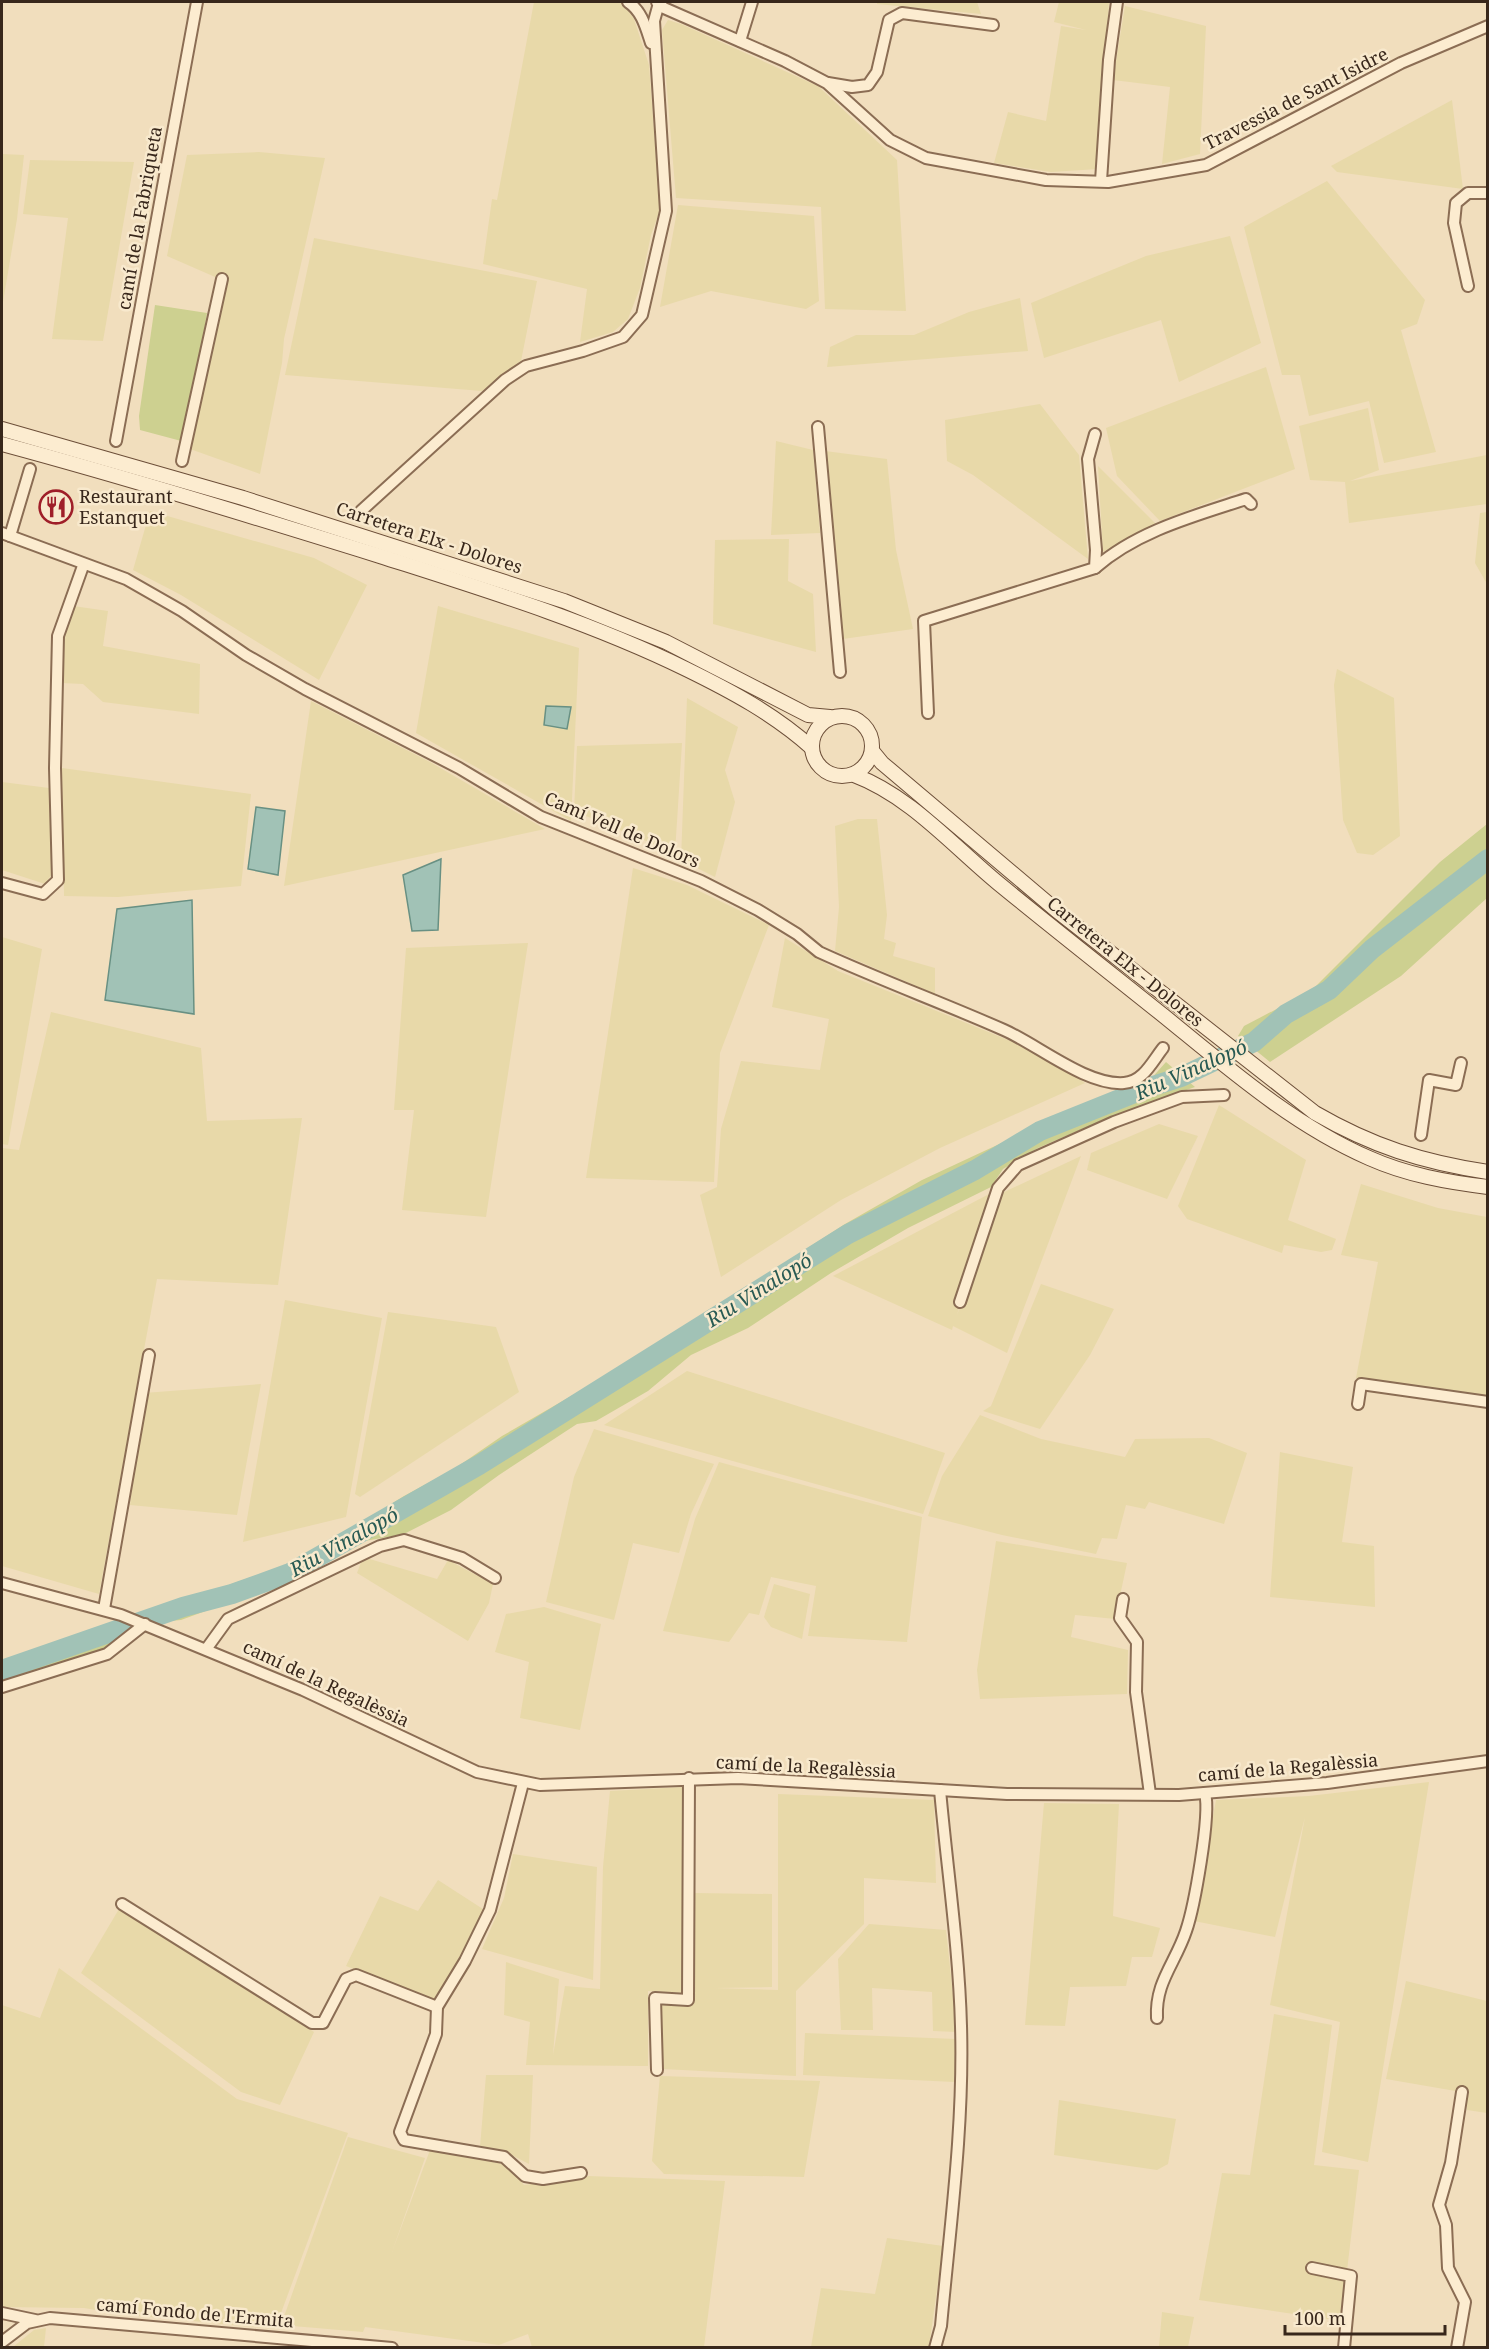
<svg xmlns="http://www.w3.org/2000/svg" width="1489" height="2349" font-family="'Noto Serif',serif">
  <style>
    .farmland { fill: #e8d9a9 }
    .green { fill: #cdd090 }
    .water { fill: #a1c2b6; stroke: #689083; stroke-width: 1.5 }
    .lines { fill: none; stroke-linecap: round; stroke-linejoin: round }
    .river { stroke: #a1c2b6; stroke-width: 20 }
    .street-casing { stroke: #8b6d54; stroke-width: 14 }
    .secondary-casing { stroke: #6c4e38; stroke-width: 16 }
    .street { stroke: #fcecd0; stroke-width: 10 }
    .secondary { stroke: #fcecd0; stroke-width: 14 }
    .labels { text-anchor: middle; stroke-width: 5; stroke-linejoin: round; paint-order: stroke }
    .street-label { font-size: 18px; fill: #38271b; stroke: #f8e9cd }
    .poi-label { font-size: 18px; fill: #38271b; stroke: #f8e9cd; text-anchor: start }
    .water-label { font-size: 20px; font-style: italic; fill: #285a53; stroke: #f8e9cd }
  </style>
  <rect width="100%" height="100%" fill="#f1debd"/>
  <!-- farmland -->
  <g class="farmland">
    <polygon points="534,2 622,2 634,19 649,65 660,210 651,235 640,288 628,319 613,332 580,342 587,289 483,264 492,199 497,200"/>
    <polygon points="877,2 977,2 981,14 877,4"/>
    <polygon points="1059,2 1109,2 1098,169 1051,172 994,163 1008,112 1046,121 1061,26 1086,30 1054,22"/>
    <polygon points="1125,6 1206,26 1200,154 1162,164 1170,87 1113,80"/>
    <polygon points="668,20 681,24 818,86 897,160 906,311 825,309 821,207 676,198 662,30"/>
    <polygon points="1452,100 1463,189 1337,172 1331,166"/>
    <polygon points="259,152 325,158 284,339 282,363 260,474 190,449 222,280 167,256 187,155"/>
    <polygon points="2,154 24,155 17,219 2,308"/>
    <polygon points="30,160 134,162 103,341 52,339 68,218 23,214"/>
    <polygon points="1327,181 1425,300 1417,324 1401,330 1436,452 1384,463 1369,401 1309,416 1300,375 1282,375 1244,227"/>
    <polygon points="678,205 814,216 819,301 806,309 711,291 660,307"/>
    <polygon points="1230,236 1261,343 1179,382 1161,320 1044,358 1031,303 1146,256"/>
    <polygon points="314,238 537,281 521,361 482,391 285,375"/>
    <polygon points="1020,298 1028,351 827,367 830,347 856,335 914,335 969,312"/>
    <polygon points="1266,367 1295,469 1160,521 1117,476 1106,428"/>
    <polygon points="1040,404 1079,455 1088,559 973,475 947,461 945,420"/>
    <polygon points="1368,408 1379,470 1350,481 1487,455 1487,504 1349,523 1345,482 1310,480 1299,426"/>
    <polygon points="776,441 813,450 820,533 771,535"/>
    <polygon points="825,451 887,459 896,550 913,629 843,639"/>
    <polygon points="1098,466 1156,524 1103,552"/>
    <polygon points="150,511 314,558 367,585 319,680 181,595 133,570"/>
    <polygon points="1487,512 1488,512 1487,584 1475,563 1480,513"/>
    <polygon points="789,539 788,581 813,594 816,652 713,624 715,540"/>
    <polygon points="73,606 108,611 103,646 200,664 199,714 103,702 83,684 61,683 64,636"/>
    <polygon points="438,606 579,648 571,821 416,733"/>
    <polygon points="1337,669 1394,698 1400,836 1373,855 1357,853 1343,820 1334,685"/>
    <polygon points="687,698 738,727 725,770 735,802 715,877 681,860"/>
    <polygon points="311,701 430,762 545,829 284,886"/>
    <polygon points="682,743 675,853 574,811 577,746"/>
    <polygon points="62,768 251,794 241,886 118,897 64,896"/>
    <polygon points="2,782 49,788 52,874 45,884 2,870"/>
    <polygon points="858,819 877,819 887,915 884,939 896,943 893,956 935,968 935,994 835,951 839,907 835,826"/>
    <polygon points="633,868 687,885 769,925 720,1053 714,1182 586,1178"/>
    <polygon points="2,937 42,949 8,1145 2,1144"/>
    <polygon points="785,938 838,971 1043,1054 1085,1083 940,1148 841,1200 721,1277 700,1195 717,1187 721,1129 741,1061 820,1070 829,1019 772,1007"/>
    <polygon points="528,943 486,1217 402,1210 414,1110 394,1110 406,948"/>
    <polygon points="51,1012 201,1048 207,1121 302,1118 278,1285 157,1279 99,1594 2,1566 2,1148 19,1150"/>
    <polygon points="1219,1105 1306,1160 1288,1220 1336,1239 1332,1250 1321,1252 1284,1245 1282,1253 1187,1219 1178,1206"/>
    <polygon points="1159,1124 1198,1136 1167,1199 1087,1170 1091,1153"/>
    <polygon points="1081,1156 1007,1353 953,1326 952,1330 833,1276 991,1193 957,1315 1002,1193"/>
    <polygon points="1361,1184 1438,1208 1487,1217 1487,1396 1356,1378 1378,1262 1341,1255"/>
    <polygon points="1041,1284 1114,1309 1090,1355 1040,1429 983,1411 991,1406"/>
    <polygon points="285,1300 382,1318 346,1517 243,1542"/>
    <polygon points="388,1312 496,1327 519,1392 360,1497 355,1494"/>
    <polygon points="687,1371 945,1453 923,1514 604,1425"/>
    <polygon points="261,1384 237,1515 130,1505 144,1393"/>
    <polygon points="980,1415 1041,1439 1125,1457 1135,1439 1209,1438 1247,1453 1224,1524 1149,1502 1145,1509 1126,1505 1117,1539 1102,1538 1096,1554 1002,1535 928,1516 942,1476"/>
    <polygon points="594,1429 714,1464 691,1514 679,1553 633,1543 614,1620 546,1602 574,1477"/>
    <polygon points="1280,1452 1353,1467 1342,1542 1374,1546 1375,1607 1270,1597"/>
    <polygon points="719,1462 922,1517 907,1642 808,1636 816,1586 771,1577 759,1615 749,1613 729,1642 663,1631 695,1519"/>
    <polygon points="996,1541 1127,1563 1115,1619 1075,1615 1071,1637 1128,1650 1127,1694 980,1699 977,1670"/>
    <polygon points="363,1557 437,1579 448,1560 493,1584 489,1603 468,1641 357,1573"/>
    <polygon points="774,1584 810,1594 802,1639 771,1627 764,1617"/>
    <polygon points="544,1607 601,1624 580,1730 520,1718 529,1662 495,1652 506,1614"/>
    <polygon points="1429,1782 1368,2162 1322,2152 1340,2022 1270,2005 1305,1817 1275,1937 1194,1921 1216,1800 1309,1796"/>
    <polygon points="684,1787 682,1993 648,1991 648,2066 526,2065 530,2022 504,2015 506,1962 559,1979 553,2055 565,1986 600,1989 603,1867 610,1791"/>
    <polygon points="778,1794 934,1800 936,1883 864,1878 864,1924 796,1991 796,2076 663,2069 662,2002 693,2003 693,1893 772,1894 772,1987 715,1988 778,1990"/>
    <polygon points="1044,1803 1119,1804 1113,1916 1160,1928 1152,1957 1132,1957 1126,1986 1070,1987 1065,2026 1025,2025"/>
    <polygon points="513,1854 597,1867 593,1980 482,1949 504,1898"/>
    <polygon points="438,1880 486,1911 439,1998 432,2000 346,1966 380,1896 418,1911"/>
    <polygon points="119,1909 314,2032 280,2105 241,2092 81,1973"/>
    <polygon points="869,1924 946,1930 957,2032 933,2031 932,1992 872,1988 873,2030 841,2030 838,1959"/>
    <polygon points="59,1968 237,2099 348,2133 275,2329 120,2314 84,2308 2,2307 2,2005 40,2018"/>
    <polygon points="1406,1981 1487,2001 1487,2113 1467,2110 1467,2093 1386,2079"/>
    <polygon points="1274,2014 1332,2025 1314,2165 1359,2170 1341,2321 1199,2300 1222,2173 1250,2175"/>
    <polygon points="805,2033 956,2039 955,2082 803,2075"/>
    <polygon points="486,2075 533,2075 529,2164 506,2152 480,2147"/>
    <polygon points="660,2076 820,2081 804,2177 664,2174 652,2161"/>
    <polygon points="1059,2100 1176,2119 1168,2164 1157,2170 1054,2155"/>
    <polygon points="348,2137 425,2158 392,2252 430,2150 508,2165 524,2185 588,2176 725,2181 704,2347 532,2347 528,2334 499,2345 365,2327 363,2332 281,2325"/>
    <polygon points="887,2238 943,2246 929,2347 811,2347 821,2288 875,2294"/>
    <polygon points="1162,2312 1194,2317 1188,2347 1159,2347"/>
    <polygon points="46,2328 44,2347 13,2347 34,2330"/>
  </g>
  <!-- green -->
  <g class="green">
    <polygon points="155,305 207,313 185,442 140,430 139,416"/>
    <polygon points="1487,824 1487,898 1401,976 1270,1062 1238,1036 1244,1026 1311,991 1440,862"/>
    <polygon points="1166,1062 1195,1087 1117,1114 1038,1148 1003,1169 991,1187 908,1228 831,1273 748,1328 691,1355 648,1391 596,1421 577,1424 499,1475 451,1510 404,1534 359,1542 335,1558 285,1582 181,1620 170,1621 150,1612 281,1567 327,1544 404,1496 454,1469 502,1436 637,1358 845,1224 922,1180 982,1152 1058,1117 1149,1081"/>
    <polygon points="107,1625 128,1630 101,1651 2,1680 2,1661"/>
  </g>
  <!-- water -->
  <g class="water">
    <polygon points="546,706 571,707 567,729 544,725"/>
    <polygon points="256,807 285,811 278,875 248,869"/>
    <polygon points="441,859 438,930 412,931 403,875"/>
    <polygon points="192,900 194,1014 105,1000 117,909"/>
  </g>
  <g class="lines">
    <!-- river -->
    <polyline class="river" points="2,1670 183,1607 232,1594 290,1573 479,1465 848,1234 975,1170 1040,1131 1147,1088 1181,1077 1254,1042 1286,1014 1329,990 1372,949 1488,859"/>
    <defs>
      <g id="street">
        <path d="M628,2C642,11 646,28 651,43"/>
        <polyline points="657,2 664,8 785,61 827,83 890,140 926,158 1046,180 1108,182 1206,165 1401,63 1488,26"/>
        <polyline points="740,41 752,2"/>
        <polyline points="828,83 852,87 868,85 877,72 889,20 902,13 993,25"/>
        <polyline points="1101,181 1109,60 1117,2"/>
        <polyline points="1468,286 1454,223 1456,203 1468,193 1488,193"/>
        <polyline points="818,427 840,672"/>
        <polyline points="116,441 197,2"/>
        <polyline points="182,461 222,279"/>
        <polyline points="361,511 505,380 526,366 583,351 623,337 642,315 666,211 654,21 659,3"/>
        <path d="M2,533L126,579L182,611L246,655L305,689L459,768L541,817L701,881L758,910L797,934L819,952C880,980 943,1003 1004,1030C1038,1045 1087,1086 1124,1083C1143,1082 1152,1062 1163,1048"/>
        <polyline points="10,536 30,469"/>
        <path d="M1095,568C1137,531 1194,516 1246,499L1251,504"/>
        <polyline points="928,713 924,621 1095,568 1096,550 1088,459 1095,434"/>
        <polyline points="2,883 43,894 58,880 55,768 58,636 83,566"/>
        <polyline points="1421,1135 1429,1080 1456,1085 1461,1063"/>
        <polyline points="960,1302 998,1188 1018,1165 1114,1122 1182,1097 1224,1095"/>
        <polyline points="1358,1404 1361,1384 1488,1402"/>
        <polyline points="2,1583 121,1615 303,1690 477,1772 540,1785 738,1778 1007,1794 1179,1795 1327,1783 1488,1761"/>
        <polyline points="1123,1599 1120,1618 1137,1642 1136,1692 1150,1794"/>
        <polyline points="104,1609 149,1355"/>
        <polyline points="207,1648 228,1619 380,1546 404,1540 462,1558 495,1578"/>
        <polyline points="2,1687 107,1654 145,1624"/>
        <polyline points="523,1783 490,1910 465,1961 437,2007 436,2034 400,2132 404,2140 504,2157 525,2176 543,2179 581,2173"/>
        <polyline points="122,1904 312,2023 323,2023 346,1979 356,1975 437,2007"/>
        <path d="M1157,2018C1155,1982 1175,1964 1186,1931C1194,1908 1211,1815 1205,1793"/>
        <polyline points="657,2070 655,1998 688,2000 689,1778"/>
        <polyline points="1312,2268 1351,2276 1344,2348"/>
        <polyline points="2,2313 35,2320"/>
        <polyline points="2,2342 27,2323 50,2318 392,2348"/>
        <path d="M935,2348L941,2326C950,2227 964,2126 961,2026C959,1948 947,1868 940,1790"/>
        <polyline points="1457,2348 1465,2302 1448,2268 1446,2225 1439,2205 1451,2163 1462,2092"/>
      </g>
      <g id="secondary">
        <polyline points="2,429 243,498 564,601 666,642 808,715 830,717"/>
        <path d="M2,444C128,478 254,517 380,556C483,589 588,621 686,669C731,691 774,714 812,748"/>
        <circle cx="842" cy="746" r="30"/>
        <path d="M873,752L882,763L1056,910L1315,1113C1372,1146 1422,1162 1488,1172"/>
        <path d="M854,775C910,796 952,845 998,883C1053,928 1109,972 1164,1016C1228,1068 1293,1125 1369,1158C1407,1175 1447,1182 1488,1187"/>
      </g>
    </defs>
    <!-- street casing -->
    <use href="#street" class="street-casing"/>
    <!-- secondary casing -->
    <use href="#secondary" class="secondary-casing"/>
    <!-- street -->
    <use href="#street" class="street"/>
    <!-- secondary -->
    <use href="#secondary" class="secondary"/>
  </g>
  <!-- icons -->
  <defs>
    <symbol id="restaurant-ring" viewBox="-11 -11 22 22"><circle r="9.5" fill="#f8e9cd" stroke="#9f1f29" stroke-width="1.5"/><path d="M-5-6h1v4h1v-4h1v4h1v-4h1v5L-1.5 .5V6h-2V.5L-5-1ZM5-6V6H3V1.5H1.5Q1.5-4 5-6Z" fill="#9f1f29"/></symbol>
  </defs>
  <g fill-rule="evenodd">
    <use href="#restaurant-ring" x="37" y="488" width="38" height="38"/>
  </g>
  <g class="labels">
    <!-- street labels -->
    <g class="street-label">
      <text transform="translate(1296 99) rotate(-27)" y="6">Travessia de Sant Isidre</text>
      <text transform="translate(140 218) rotate(-80)" y="6">camí de la Fabriqueta</text>
      <text transform="translate(429 538) rotate(18)" y="6">Carretera Elx - Dolores</text>
      <text transform="translate(622 830) rotate(23)" y="6">Camí Vell de Dolors</text>
      <text transform="translate(1125 962) rotate(39)" y="6">Carretera Elx - Dolores</text>
      <text transform="translate(326 1684) rotate(25)" y="6">camí de la Regalèssia</text>
      <text transform="translate(806 1767) rotate(3)" y="6">camí de la Regalèssia</text>
      <text transform="translate(1288 1768) rotate(-5)" y="6">camí de la Regalèssia</text>
      <text transform="translate(195 2313) rotate(5)" y="6">camí Fondo de l'Ermita</text>
    </g>
    <!-- poi labels -->
    <g class="poi-label">
      <text x="79" y="503">Restaurant<tspan x="79" dy="21">Estanquet</tspan></text>
    </g>
    <!-- water labels -->
    <g class="water-label">
      <text transform="translate(1191 1070) rotate(-24)" y="7">Riu Vinalopó</text>
      <text transform="translate(759 1290) rotate(-32)" y="7">Riu Vinalopó</text>
      <text transform="translate(344 1542) rotate(-29)" y="7">Riu Vinalopó</text>
    </g>
  </g>
  <!-- border -->
  <rect width="1489" height="2349" fill="none" stroke="#38271b" stroke-width="6"/>
  <!-- scale -->
  <path d="M1285 2325v9h160v-9" fill="none" stroke="#38271b" stroke-width="3"/>
  <text x="1294" y="2325" font-size="18" fill="#38271b" stroke="#f8e9cd" stroke-width="4.5" paint-order="stroke">100 m</text>
</svg>
